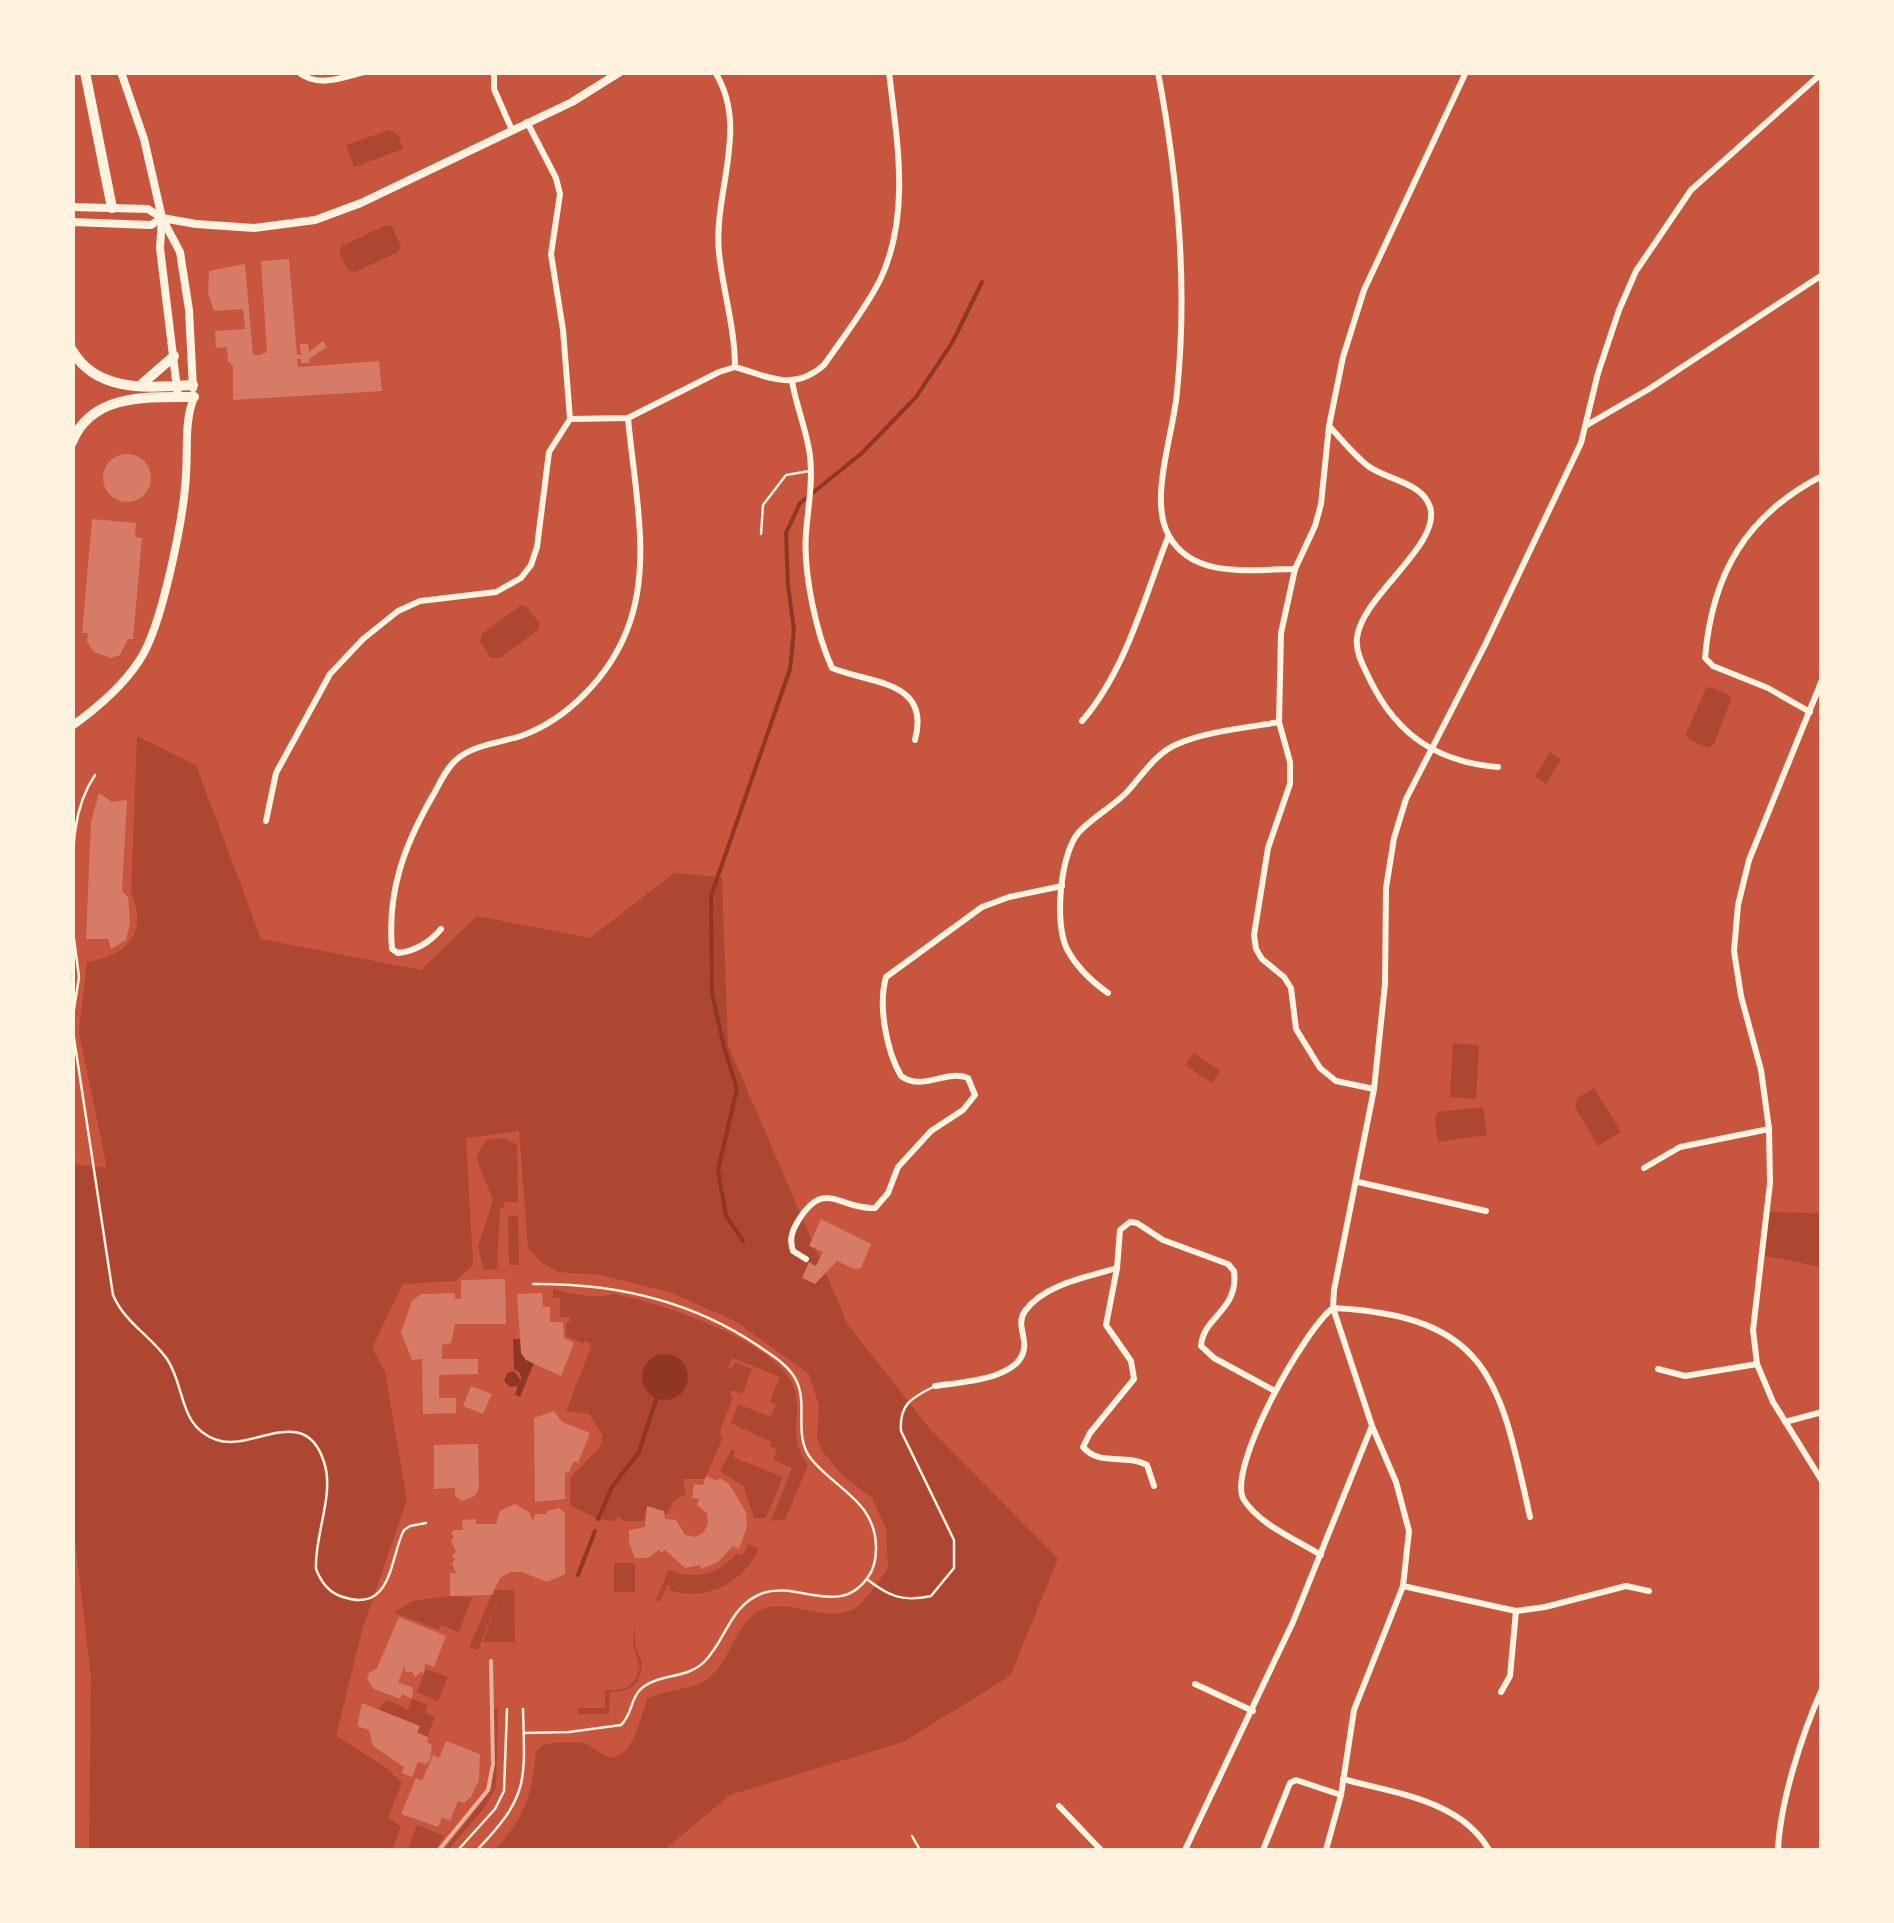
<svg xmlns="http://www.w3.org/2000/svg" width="1894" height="1923" font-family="Merriweather,serif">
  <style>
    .green { fill: #ae4732 }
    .water { fill: #8f3625 }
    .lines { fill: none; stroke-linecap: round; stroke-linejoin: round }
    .stream { stroke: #8f3625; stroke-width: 4 }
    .building { fill: #d67c66 }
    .service { stroke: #fff3e0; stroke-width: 2.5 }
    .minor { stroke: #fff3e0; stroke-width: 6 }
    .tertiary { stroke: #fff3e0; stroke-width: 8 }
    .secondary { stroke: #fff3e0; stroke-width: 8 }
    .motorway { stroke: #fff3e0; stroke-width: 10 }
    .rail { stroke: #e9b49f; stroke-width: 4 }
  </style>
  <rect width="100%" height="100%" fill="#c8553d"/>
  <!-- green -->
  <g class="green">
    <polygon points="389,130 398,134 403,149 354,167 346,145"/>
    <polygon points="386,225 392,227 401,246 398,252 355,272 348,270 339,252 342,246"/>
    <polygon points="521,605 527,607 540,624 538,630 500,658 491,658 480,641 482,634"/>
    <polygon points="1710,687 1729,695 1731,700 1714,744 1709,748 1689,740 1686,734 1706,688"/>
    <path d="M137,736L196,765L261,939L421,970L477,916L590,938L674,873L722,877L728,1045L848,1325L931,1430L1058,1559L1010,1676L903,1742L730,1795L664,1850H494C524,1821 533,1792 536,1751L544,1744C557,1743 571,1741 584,1743C593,1745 596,1752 604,1755C631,1768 642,1715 647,1699C665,1689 689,1691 706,1680C732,1663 733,1622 763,1609C794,1597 832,1628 859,1605C870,1595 879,1580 888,1568L886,1529L872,1498L842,1475L822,1451L817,1438L819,1406L809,1374L735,1321L669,1292L601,1275L558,1272L542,1263L528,1248L519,1131L466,1138L473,1265L455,1281L403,1284L372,1348L385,1372L407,1500L362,1630L336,1736L384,1766L402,1783L388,1817L401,1827L392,1850H89L91,1677L72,1515V1164L107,1168L79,1032L87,962C128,955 148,934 131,892Z"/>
    <polygon points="1550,752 1561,759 1546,784 1535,777"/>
    <polygon points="1453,1043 1479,1045 1476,1099 1450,1097"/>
    <polygon points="1194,1053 1220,1071 1212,1083 1185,1065"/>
    <polygon points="1594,1088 1621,1132 1598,1146 1575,1107 1577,1098"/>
    <polygon points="1483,1107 1487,1135 1438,1142 1435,1119 1438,1112"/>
    <polygon points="501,1138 517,1144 518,1202 504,1202 504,1208 500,1209 497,1269 484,1270 478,1247 493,1200 476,1157 486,1140"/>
    <polygon points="1766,1212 1821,1213 1821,1267 1762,1255"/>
    <polygon points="508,1216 518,1216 519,1265 509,1265"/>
    <path d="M553,1288C569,1295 598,1299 615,1294C660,1303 782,1342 795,1391C802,1419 787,1437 808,1465L785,1520L771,1521L792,1468L773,1460L777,1449L770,1446L771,1442L731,1423L738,1404L771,1417L776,1405L770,1401L780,1377L732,1358L728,1367L732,1368L735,1362L752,1369L742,1394L732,1390L730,1396L733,1398L719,1433L723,1437L705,1479H683L686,1494L674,1501L666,1515L647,1506L644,1521H623L618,1516L616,1521L597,1519L570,1505L571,1477L600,1447L603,1436L589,1414L566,1411L591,1347L590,1343L584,1341L583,1344L566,1336V1323L570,1322V1317H560V1298H553Z"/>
    <polygon points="732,1449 735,1451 733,1457 783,1477 766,1518 754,1518 743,1486 720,1471"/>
    <path d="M749,1544L759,1549C742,1583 707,1602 669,1590L671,1586L668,1585L660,1601H655L669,1570C695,1581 720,1574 737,1553L742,1556Z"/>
    <rect x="614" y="1563" width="21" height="29"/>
    <polygon points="494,1590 514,1590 515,1642 483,1642 499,1598 478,1650 469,1647"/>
    <polygon points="450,1596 472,1598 459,1632 441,1625 439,1630 394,1612 413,1601"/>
    <path d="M635,1623V1645L642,1663C640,1686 631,1691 610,1692L609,1714H578V1708H605V1690C626,1690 633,1688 640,1668L633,1645Z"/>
    <polygon points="426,1669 448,1677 438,1701 417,1692"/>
    <polygon points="412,1699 428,1705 425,1713 435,1717 427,1737 378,1710 386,1700 408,1709"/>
    <polygon points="494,1709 498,1709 496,1787 485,1807 448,1850 444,1850 492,1789"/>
    <polygon points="417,1825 444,1836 435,1850 408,1850"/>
  </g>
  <!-- water -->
  <g class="water">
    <polygon points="513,1339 520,1339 523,1356 534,1363 520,1397 515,1395 518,1386 510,1387 504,1381 507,1373 514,1371 522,1382 520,1373 514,1369"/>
    <circle cx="665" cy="1377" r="23"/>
  </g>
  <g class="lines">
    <!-- stream -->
    <g class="stream">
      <polyline points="743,1241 726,1216 718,1170 737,1089 724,1047 712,993 711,896 790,669 794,630 788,585 786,533 800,503 862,453 916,397 952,343 982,282"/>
      <polyline points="598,1519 612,1487 639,1452 657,1397"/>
      <polyline points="578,1575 595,1531"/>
    </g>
  </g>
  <!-- building -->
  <g class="building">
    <polygon points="289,259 297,355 301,355 300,344 308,344 309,352 323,341 327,347 309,359 309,363 301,363 301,359 297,359 298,367 379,361 382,391 233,400 233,366 228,361 227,347 216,348 215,331 245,329 243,309 214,311 208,293 209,271 245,264 253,355 260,355 267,352 261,261"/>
    <circle cx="127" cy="478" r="24"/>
    <polygon points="92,519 136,523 135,537 142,538 133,639 128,639 120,655 111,658 94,652 87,642 88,633 82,633"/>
    <polygon points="99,793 112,802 127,800 122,891 128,897 130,923 126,940 111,949 108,939 86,939 91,822"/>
    <polygon points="821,1219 871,1244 861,1268 855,1269 837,1261 815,1284 802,1278 809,1262 816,1266 823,1252 809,1246"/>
    <polygon points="505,1279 506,1324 455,1324 451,1343 442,1345 442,1359 478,1359 478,1374 439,1375 439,1398 456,1398 456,1413 423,1414 422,1359 412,1360 401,1332 412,1301 421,1294 455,1293 455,1299 461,1299 461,1280"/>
    <polygon points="542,1293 543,1307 550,1307 550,1322 563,1322 564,1338 574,1343 561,1376 526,1360 521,1353 517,1294"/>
    <polygon points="471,1386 492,1394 483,1414 463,1406"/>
    <polygon points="554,1411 562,1422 590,1433 578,1463 574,1461 569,1472 565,1473 565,1499 535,1502 534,1418"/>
    <polygon points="478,1444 479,1488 475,1496 462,1501 455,1496 455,1488 434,1489 434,1445"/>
    <polygon points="706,1476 718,1481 720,1478 729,1484 746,1512 747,1527 739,1549 733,1546 718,1562 701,1569 700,1565 685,1568 665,1550 662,1553 659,1550 648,1558 635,1558 629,1543 629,1530 645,1527 647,1506 664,1511 665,1519 676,1520 685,1535 696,1537 704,1532 708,1523 707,1513 697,1505 699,1499 692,1498 694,1484 703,1485"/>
    <polygon points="515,1504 529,1512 533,1521 535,1514 547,1514 547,1511 559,1508 565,1513 565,1574 547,1582 522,1572 510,1572 500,1578 492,1595 450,1596 450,1573 456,1573 452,1564 455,1559 452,1556 456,1551 451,1541 454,1537 451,1534 454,1530 463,1530 462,1520 476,1519 476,1524 496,1524 500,1511"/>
    <polygon points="399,1617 446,1636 434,1667 425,1663 424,1673 421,1672 415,1677 412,1672 405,1672 405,1665 398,1682 413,1688 412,1699 402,1694 400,1699 374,1689 367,1679 369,1673 377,1668"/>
    <polygon points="362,1703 420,1726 417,1733 428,1737 427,1742 432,1745 430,1760 426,1764 418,1762 412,1777 402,1773 404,1767 373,1746 369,1730 357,1726"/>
    <polygon points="446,1741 480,1754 479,1780 471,1797 464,1803 458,1801 450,1821 442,1817 438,1827 401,1814 416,1778 422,1781 433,1755 439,1758"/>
  </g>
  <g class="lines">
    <!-- service -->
    <g class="service">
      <polyline points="761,534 763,505 786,475 809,471"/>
      <path d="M72,917C74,869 67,816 95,775"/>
      <polyline points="72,924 79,977 72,1022"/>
      <path d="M72,1025L113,1295C125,1323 150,1335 167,1359C186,1387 178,1427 217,1440C252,1452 305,1402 324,1462C335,1495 314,1535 316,1569C321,1582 329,1593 343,1597C393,1614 390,1556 404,1530L410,1526L426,1523"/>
      <path d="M868,1580C890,1597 904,1602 931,1596L954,1568V1540L901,1431C899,1405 911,1398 933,1387"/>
      <path d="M524,1733L569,1732L621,1725C633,1714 630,1697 643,1687C662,1673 688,1679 705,1661C727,1638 730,1605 763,1593C798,1581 840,1618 868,1577C874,1569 876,1558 876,1548C876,1502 837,1490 812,1460C792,1436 809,1406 796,1380C788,1364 771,1355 757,1345C690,1300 613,1283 533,1284"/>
      <polyline points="912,1836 920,1850"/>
      <polyline points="458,1850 495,1809 504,1791 507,1709"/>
      <path d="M477,1850C529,1796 525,1782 523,1709"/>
    </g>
    <!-- minor -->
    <g class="minor">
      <path d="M298,72C318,88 341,78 364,72"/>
      <polyline points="494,72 494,89 512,130"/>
      <path d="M715,72C750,128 713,192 719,253C723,291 735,328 735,367"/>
      <path d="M1158,72C1178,179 1188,285 1177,392C1174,432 1148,500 1169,536C1194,580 1252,569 1295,569"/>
      <path d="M735,367C770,377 793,392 824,365C843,337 865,310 880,280C911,215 897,141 889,72"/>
      <path d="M792,381C796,406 807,431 810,456C813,482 808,507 806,533C803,572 816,633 832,668C871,684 931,680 915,740"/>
      <polyline points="570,419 628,418 719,372 735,367"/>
      <polyline points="1587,425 1649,389 1822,275"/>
      <path d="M1330,427C1342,440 1354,455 1368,466C1387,480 1422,482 1430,507C1442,545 1361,596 1357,638C1355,653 1365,669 1371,682C1398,736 1438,762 1498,767"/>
      <polyline points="1822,680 1749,860 1738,905 1734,951 1741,996 1761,1070 1769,1129 1770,1183 1753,1330 1757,1364 1773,1402 1822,1481"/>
      <path d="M1810,712L1768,688L1713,666L1705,658C1712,574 1746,515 1822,476"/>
      <path d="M1082,721C1126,670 1144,598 1168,537"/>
      <polyline points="266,821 276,773 330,674 363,639 398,611 420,601 496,592 521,578 531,565 537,547 549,452 570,419 563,330 551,254 560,194 556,178 527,122"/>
      <path d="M441,929C430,942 416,951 398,953L392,949C387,892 404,846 432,797C439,785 446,768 457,759C473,745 502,742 521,736C568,719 609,676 627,630C653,565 634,487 628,418"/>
      <path d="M1108,993C1091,981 1077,968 1067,949C1054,924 1060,853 1079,832C1093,817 1112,807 1126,793C1142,776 1154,755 1175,745C1206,731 1246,728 1279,722"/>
      <polyline points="1374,1089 1336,1081 1320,1068 1296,1029 1291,988 1284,977 1262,959 1256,949 1254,935 1268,848 1290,784 1290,762 1279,722 1281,633 1295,569 1315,526 1321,504 1329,426 1343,357 1364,290 1466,72"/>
      <polyline points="1644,1168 1680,1147 1769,1129"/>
      <polyline points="1358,1182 1486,1211"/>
      <path d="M806,1259L793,1251C789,1239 792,1231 798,1221C825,1177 839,1210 875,1208L888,1193L898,1167L931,1131L963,1110L975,1095L968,1078C945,1069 923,1092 901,1076C886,1050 878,1005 886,977L982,907L1009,897L1062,886"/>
      <path d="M1117,1268L1106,1325L1131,1361L1134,1379L1090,1433L1083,1447C1100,1467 1125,1453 1147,1465L1154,1486"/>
      <polyline points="1658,1369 1685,1376 1757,1364"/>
      <path d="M935,1386C960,1382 1019,1380 1024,1349C1026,1334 1016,1324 1025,1311C1044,1284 1088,1277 1117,1268L1120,1230L1130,1222L1137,1223L1163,1240L1228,1264L1234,1271C1239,1311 1203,1316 1201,1346L1214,1358L1275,1391"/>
      <polyline points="1785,1422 1822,1412"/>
      <path d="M1321,1555C1297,1540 1260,1525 1244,1500C1225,1470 1305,1328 1333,1308C1491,1316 1500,1382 1530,1517"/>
      <polyline points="1403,1586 1516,1611 1545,1607 1626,1586 1649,1591"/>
      <polyline points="1195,1684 1253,1711"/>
      <polyline points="1501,1692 1510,1676 1516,1611"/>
      <path d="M1343,1779C1394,1793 1461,1800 1489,1850"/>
      <polyline points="1059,1806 1101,1850"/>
      <polyline points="1185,1850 1293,1622 1371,1428"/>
      <polyline points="1263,1850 1290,1783 1296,1780 1341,1795"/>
      <polyline points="1326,1850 1341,1795 1354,1710 1403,1586 1409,1531 1396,1482 1372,1426 1333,1308 1334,1290 1374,1089 1385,984 1386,888 1394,838 1406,799 1485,645 1581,443 1598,373 1619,310 1636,271 1691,190 1822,73"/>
      <path d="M1778,1850C1780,1802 1802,1734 1822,1689"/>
    </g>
    <!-- tertiary -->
    <g class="tertiary">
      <polyline points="121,72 144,139 162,218"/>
      <path d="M72,726C97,708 122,687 139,661C162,628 184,516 186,474C188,447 184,423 194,397"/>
    </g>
    <!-- secondary -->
    <g class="secondary">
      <polyline points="72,207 148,209 162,218 196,224 254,228 315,220 361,203 572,102 620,72"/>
      <polyline points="162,218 180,252 189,310 193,388"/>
      <polyline points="162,218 160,248 178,397"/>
      <polyline points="72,222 151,225 162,218"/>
    </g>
    <!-- motorway -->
    <g class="motorway">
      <polyline points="85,72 112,208"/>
      <path d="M72,350C97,394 151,387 193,385"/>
      <polyline points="143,383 174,356"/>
      <path d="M72,442C92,393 148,397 194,397"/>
    </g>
    <!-- rail -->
    <polyline class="rail" points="439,1850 488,1790 493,1764 491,1661"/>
  </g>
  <!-- border -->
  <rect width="1894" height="1923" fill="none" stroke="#fff3e0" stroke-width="150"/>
</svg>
